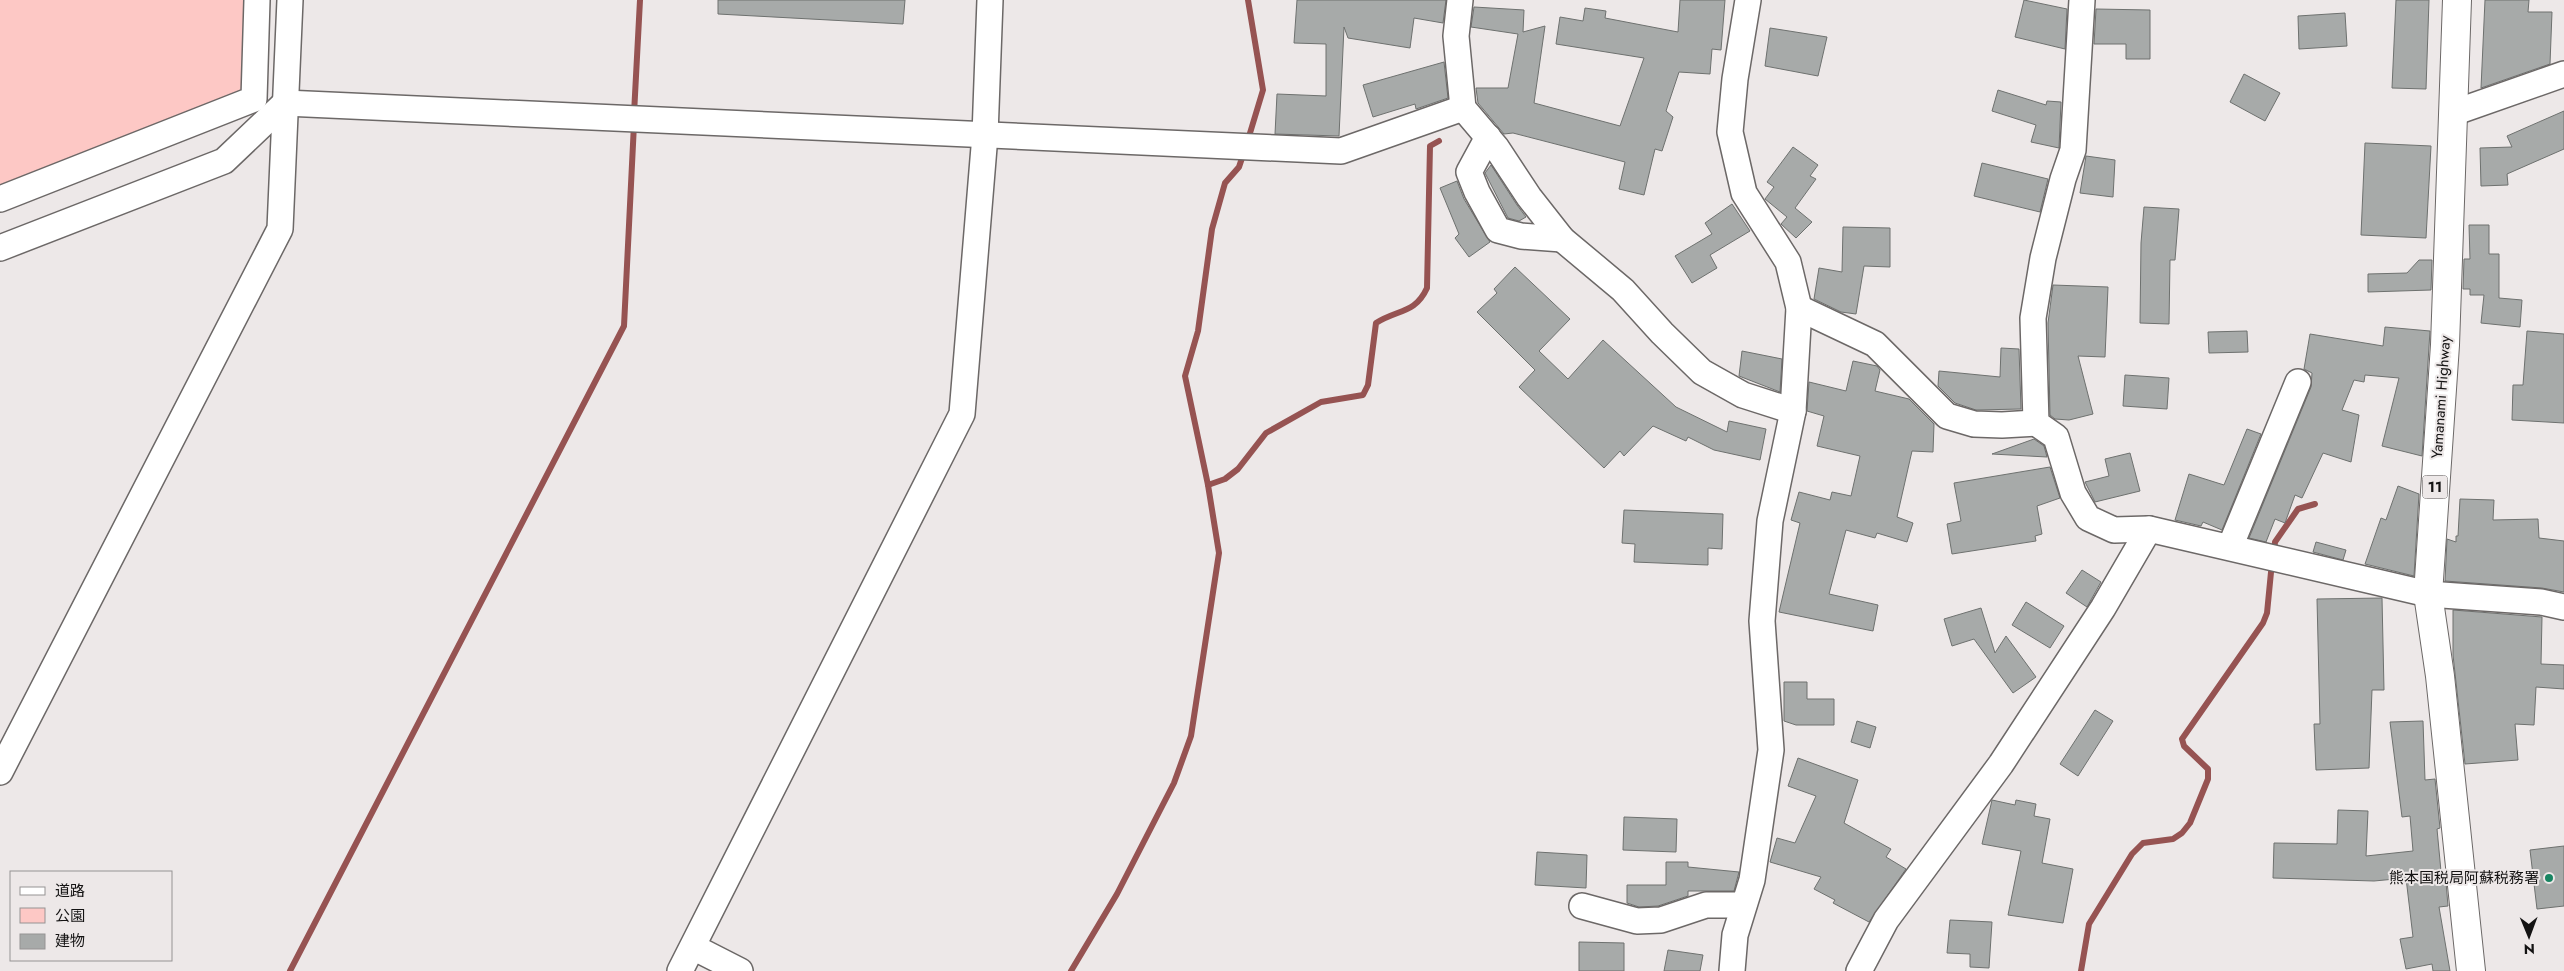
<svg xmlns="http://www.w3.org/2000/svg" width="2564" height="971" font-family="Jost,'Noto Sans JP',sans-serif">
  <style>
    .green { fill: #fdc8c5 }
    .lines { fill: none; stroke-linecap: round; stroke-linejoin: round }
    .stream { stroke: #965352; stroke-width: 6 }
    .building { fill: #a7aaa9; stroke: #6e716f }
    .minor-casing { stroke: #6c6867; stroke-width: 28 }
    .primary-casing { stroke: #6c6867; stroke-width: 30 }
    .minor { stroke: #fff; stroke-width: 25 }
    .primary { stroke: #fff; stroke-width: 28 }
    .poi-dot { fill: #188562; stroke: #ede8e8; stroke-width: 2 }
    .labels { text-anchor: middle; stroke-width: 4; stroke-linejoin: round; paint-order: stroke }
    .shield { fill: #ede8e8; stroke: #555353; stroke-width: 1 }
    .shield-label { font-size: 14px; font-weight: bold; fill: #141313 }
    .street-label { font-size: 15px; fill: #141313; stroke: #ede8e8 }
    .poi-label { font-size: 15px; fill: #141313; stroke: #ede8e8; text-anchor: end }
  </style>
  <rect width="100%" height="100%" fill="#ede8e8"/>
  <!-- green -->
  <polygon class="green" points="0,0 250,0 247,96 0,187"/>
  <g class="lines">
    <!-- stream -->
    <g class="stream">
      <polyline points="634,114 640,0"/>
      <polyline points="1247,143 1263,90 1248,0"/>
      <path d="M1208,485L1225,479L1238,469L1266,433L1321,402L1363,395L1368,385L1376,323C1398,309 1415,314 1427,288L1430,146L1439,141"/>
      <polyline points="2274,552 2275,542 2298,509 2315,504"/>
      <polyline points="290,971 624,326 634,124"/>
      <polyline points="1071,971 1117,894 1174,783 1191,736 1219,553 1208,485 1185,376 1198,331 1212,229 1225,183 1239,167 1244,152"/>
      <polyline points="2081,971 2089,924 2132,854 2143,843 2173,839 2182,833 2190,823 2208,779 2208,769 2184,746 2182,739 2263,623 2267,613 2272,562"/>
    </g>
  </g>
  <!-- building -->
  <g class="building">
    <polygon points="718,0 905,0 903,24 718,14"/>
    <polygon points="1297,0 1446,0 1443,23 1414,18 1410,48 1348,38 1344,27 1339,136 1275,134 1277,94 1326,96 1326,44 1294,43"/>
    <polygon points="1680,0 1725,0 1721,50 1712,49 1710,74 1679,72 1666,111 1673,117 1662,151 1655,149 1644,195 1619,189 1625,162 1513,133 1504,134 1478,103 1476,88 1508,88 1518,34 1471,27 1474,7 1524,10 1523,32 1545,26 1534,103 1620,126 1644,58 1556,44 1560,17 1583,21 1585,8 1606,11 1605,18 1678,32"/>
    <polygon points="2024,0 2067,9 2065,49 2015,37"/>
    <polygon points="2396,0 2429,0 2426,89 2392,88"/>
    <polygon points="2485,0 2529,0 2528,12 2552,12 2550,64 2481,88"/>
    <polygon points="2096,9 2150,10 2150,59 2126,59 2126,44 2094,44"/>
    <polygon points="2345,13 2347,46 2299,49 2298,16"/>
    <polygon points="1770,28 1827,37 1818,76 1765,66"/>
    <polygon points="1444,62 1448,98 1416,109 1415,104 1373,117 1363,85"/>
    <polygon points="2244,74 2280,93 2265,121 2230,102"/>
    <polygon points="1998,90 2046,105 2047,101 2061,102 2059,148 2031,142 2036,125 1992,111"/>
    <polygon points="2564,111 2564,149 2507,174 2508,185 2481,186 2480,148 2512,147 2507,136"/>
    <polygon points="2365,143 2431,146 2426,238 2361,235"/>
    <polygon points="1793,147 1818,165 1810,176 1816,179 1795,208 1812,222 1796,238 1781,224 1787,217 1765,199 1774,187 1767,182"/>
    <polygon points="2086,156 2115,160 2113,197 2080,193"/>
    <polygon points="1982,163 2048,179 2040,212 1974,196"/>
    <polygon points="1491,165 1517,205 1526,217 1519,221 1508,218 1485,173"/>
    <polygon points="1457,181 1464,199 1490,242 1469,257 1455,238 1459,234 1440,188"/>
    <polygon points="1732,204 1750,231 1710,255 1717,268 1692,283 1675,256 1712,234 1705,223"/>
    <polygon points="2144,207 2179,209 2175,260 2170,260 2169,324 2140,323 2141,243"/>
    <polygon points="2469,225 2489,225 2489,254 2499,254 2499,298 2522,300 2520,327 2481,323 2484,295 2470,295 2470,289 2463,289 2464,259 2470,259"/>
    <polygon points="1843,227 1890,228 1890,267 1864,266 1856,314 1841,312 1814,299 1819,268 1842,272"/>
    <polygon points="2419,260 2432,260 2431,290 2368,292 2368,274 2407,273"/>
    <polygon points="1515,267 1570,319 1539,351 1568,379 1603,340 1676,407 1727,432 1729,421 1766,429 1760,460 1714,450 1688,437 1686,441 1653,426 1624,456 1620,451 1604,468 1519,387 1535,370 1477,312 1497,293 1494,289"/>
    <polygon points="2053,285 2108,287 2105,357 2078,356 2093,414 2069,420 2055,419 2050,415 2048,323"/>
    <polygon points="2385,327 2430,331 2422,456 2382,446 2399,378 2365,375 2364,382 2354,380 2342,410 2359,415 2351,462 2323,453 2302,498 2295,495 2285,523 2275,519 2266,542 2249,538 2311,387 2312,373 2304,369 2310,334 2383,346"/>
    <polygon points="2247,331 2248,352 2209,353 2208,332"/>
    <polygon points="2527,331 2564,334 2564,423 2512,420 2513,385 2523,385"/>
    <polygon points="2001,348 2019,349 2021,409 1976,410 1955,403 1938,386 1939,371 2000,377"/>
    <polygon points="1742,351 1782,359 1780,392 1739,376"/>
    <polygon points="1853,361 1877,366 1880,370 1875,391 1909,399 1934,424 1933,452 1912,451 1897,517 1913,523 1907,542 1877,533 1875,538 1846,530 1829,594 1878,605 1873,631 1779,612 1800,523 1791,520 1799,492 1830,500 1832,492 1851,496 1860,456 1817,446 1824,416 1807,411 1809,382 1846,391"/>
    <polygon points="2125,375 2169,378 2167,409 2123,406"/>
    <polygon points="2247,429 2261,434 2222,530 2203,522 2201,526 2175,520 2189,474 2224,485"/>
    <polygon points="2034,439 2044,446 2047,457 1992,454"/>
    <polygon points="2130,453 2140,491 2095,502 2085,482 2109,476 2105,459"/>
    <polygon points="2050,467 2060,498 2037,506 2042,534 2035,536 2036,541 1952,554 1947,524 1961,521 1954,483"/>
    <polygon points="2398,486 2419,494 2414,576 2365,564 2381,518 2386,520"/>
    <polygon points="2460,499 2494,500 2493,520 2538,519 2539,538 2564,541 2564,592 2542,588 2445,581 2447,539 2456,542 2456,536 2458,536"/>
    <polygon points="1624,510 1723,514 1722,549 1708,548 1708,565 1634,562 1635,544 1622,543"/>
    <polygon points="2316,542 2346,550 2343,560 2313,552"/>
    <polygon points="2082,570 2101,582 2087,607 2066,593"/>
    <polygon points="2382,598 2384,690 2372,690 2369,768 2316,770 2314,724 2320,724 2317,599"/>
    <polygon points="2026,602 2064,626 2050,648 2012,625"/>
    <polygon points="1981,608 1995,653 2006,636 2036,677 2013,693 1974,639 1952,646 1944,619"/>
    <polygon points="2453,610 2542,617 2541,664 2564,665 2564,689 2536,687 2534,725 2515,724 2518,760 2465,764 2453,655"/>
    <polygon points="1784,682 1807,682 1807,699 1834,699 1834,725 1796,725 1784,721"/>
    <polygon points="2095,710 2113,721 2078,776 2060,764"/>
    <polygon points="1857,721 1876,727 1870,748 1851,742"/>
    <polygon points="2423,721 2425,780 2435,779 2440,828 2437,829 2442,882 2446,882 2448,906 2439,907 2450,971 2433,971 2432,964 2406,969 2400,939 2413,937 2406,878 2374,881 2273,878 2274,843 2337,844 2338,810 2368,811 2366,856 2413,851 2410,816 2402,817 2390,722"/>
    <polygon points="1798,758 1858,780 1844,823 1891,849 1886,857 1906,869 1869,922 1833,903 1835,900 1814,889 1821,877 1770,862 1777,838 1795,843 1816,796 1788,786"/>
    <polygon points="1992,800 2015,805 2016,800 2036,804 2034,816 2050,819 2042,863 2073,869 2063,923 2008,915 2021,851 1982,844"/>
    <polygon points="1624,817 1677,819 1676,852 1623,850"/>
    <polygon points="2564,846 2564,906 2537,909 2530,850"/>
    <polygon points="1537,852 1587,855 1586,888 1535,885"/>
    <polygon points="1666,862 1688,862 1688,867 1739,872 1734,891 1688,891 1688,896 1658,906 1639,907 1627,903 1627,885 1666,885"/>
    <polygon points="1950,920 1992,922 1989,968 1970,967 1970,954 1947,953"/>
    <polygon points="1579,942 1624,943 1624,971 1579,971"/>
    <polygon points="1668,950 1703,955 1700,971 1664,971"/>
  </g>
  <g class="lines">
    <defs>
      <g id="minor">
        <polyline points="1460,0 1456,36 1463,108 1496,147 1529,197 1562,239 1623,290 1662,333 1702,372 1743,395 1793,411"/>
        <polyline points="2082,0 2073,150 2063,179 2043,258 2033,318 2036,423 2056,437 2073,493 2088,518 2114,530 2149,529 2428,594 2541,602 2564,607"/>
        <polyline points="2453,113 2564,74"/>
        <polyline points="1488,137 1469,172 1477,192 1498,230 1521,236 1562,239"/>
        <polyline points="0,199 254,99 257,0"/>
        <polyline points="0,248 224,161 285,103 1341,151 1463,108"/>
        <polyline points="1799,308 1875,344 1947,416 1974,424 2002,425 2036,423"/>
        <polyline points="2230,547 2298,382"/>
        <polyline points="0,772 280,229 290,0"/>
        <polyline points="1582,906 1637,921 1661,920 1706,905 1743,905"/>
        <polyline points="693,947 740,971"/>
        <polyline points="680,971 962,414 985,135 990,0"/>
        <polyline points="1732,971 1735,935 1752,880 1771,750 1762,621 1770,521 1793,411 1799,308 1788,262 1744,193 1730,132 1735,79 1748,0"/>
        <polyline points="1859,971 1886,920 2001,764 2103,608 2149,529"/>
      </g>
      <polyline id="primary" points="2457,0 2445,345 2428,594 2440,676 2471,971"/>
    </defs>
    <!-- minor casing -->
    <use href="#minor" class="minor-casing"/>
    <!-- primary casing -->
    <use href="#primary" class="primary-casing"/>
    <!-- minor -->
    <use href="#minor" class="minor"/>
    <!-- primary -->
    <use href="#primary" class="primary"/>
  </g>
  <!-- markers -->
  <circle class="poi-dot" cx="2549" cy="878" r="5"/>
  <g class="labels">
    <!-- shield labels -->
    <rect class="shield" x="2422.5" y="475.5" width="25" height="23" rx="4"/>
    <g class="shield-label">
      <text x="2435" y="492">11</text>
    </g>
    <!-- street labels -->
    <g class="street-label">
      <text transform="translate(2441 397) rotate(-86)" y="5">Yamanami Highway</text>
    </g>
    <!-- poi labels -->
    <g class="poi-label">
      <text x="2539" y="883">熊本国税局阿蘇税務署</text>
    </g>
  </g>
  <!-- legend -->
  <rect x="10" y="871" width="162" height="90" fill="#ede8e8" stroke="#969393"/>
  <rect x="20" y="887" width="25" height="8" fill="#ffffff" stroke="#969393"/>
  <text x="55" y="896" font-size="15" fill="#141313">道路</text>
  <rect x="20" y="908" width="25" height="15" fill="#fdc8c5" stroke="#969393"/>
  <text x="55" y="921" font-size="15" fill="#141313">公園</text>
  <rect x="20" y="934" width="25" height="15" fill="#a7aaa9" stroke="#969393"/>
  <text x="55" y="946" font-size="15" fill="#141313">建物</text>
  <!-- north arrow -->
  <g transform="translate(2529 936) rotate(179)" stroke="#ede8e8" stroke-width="4" paint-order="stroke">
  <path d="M0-4L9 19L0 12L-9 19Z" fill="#141313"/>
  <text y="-8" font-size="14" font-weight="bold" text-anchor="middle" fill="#141313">N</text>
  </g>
</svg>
